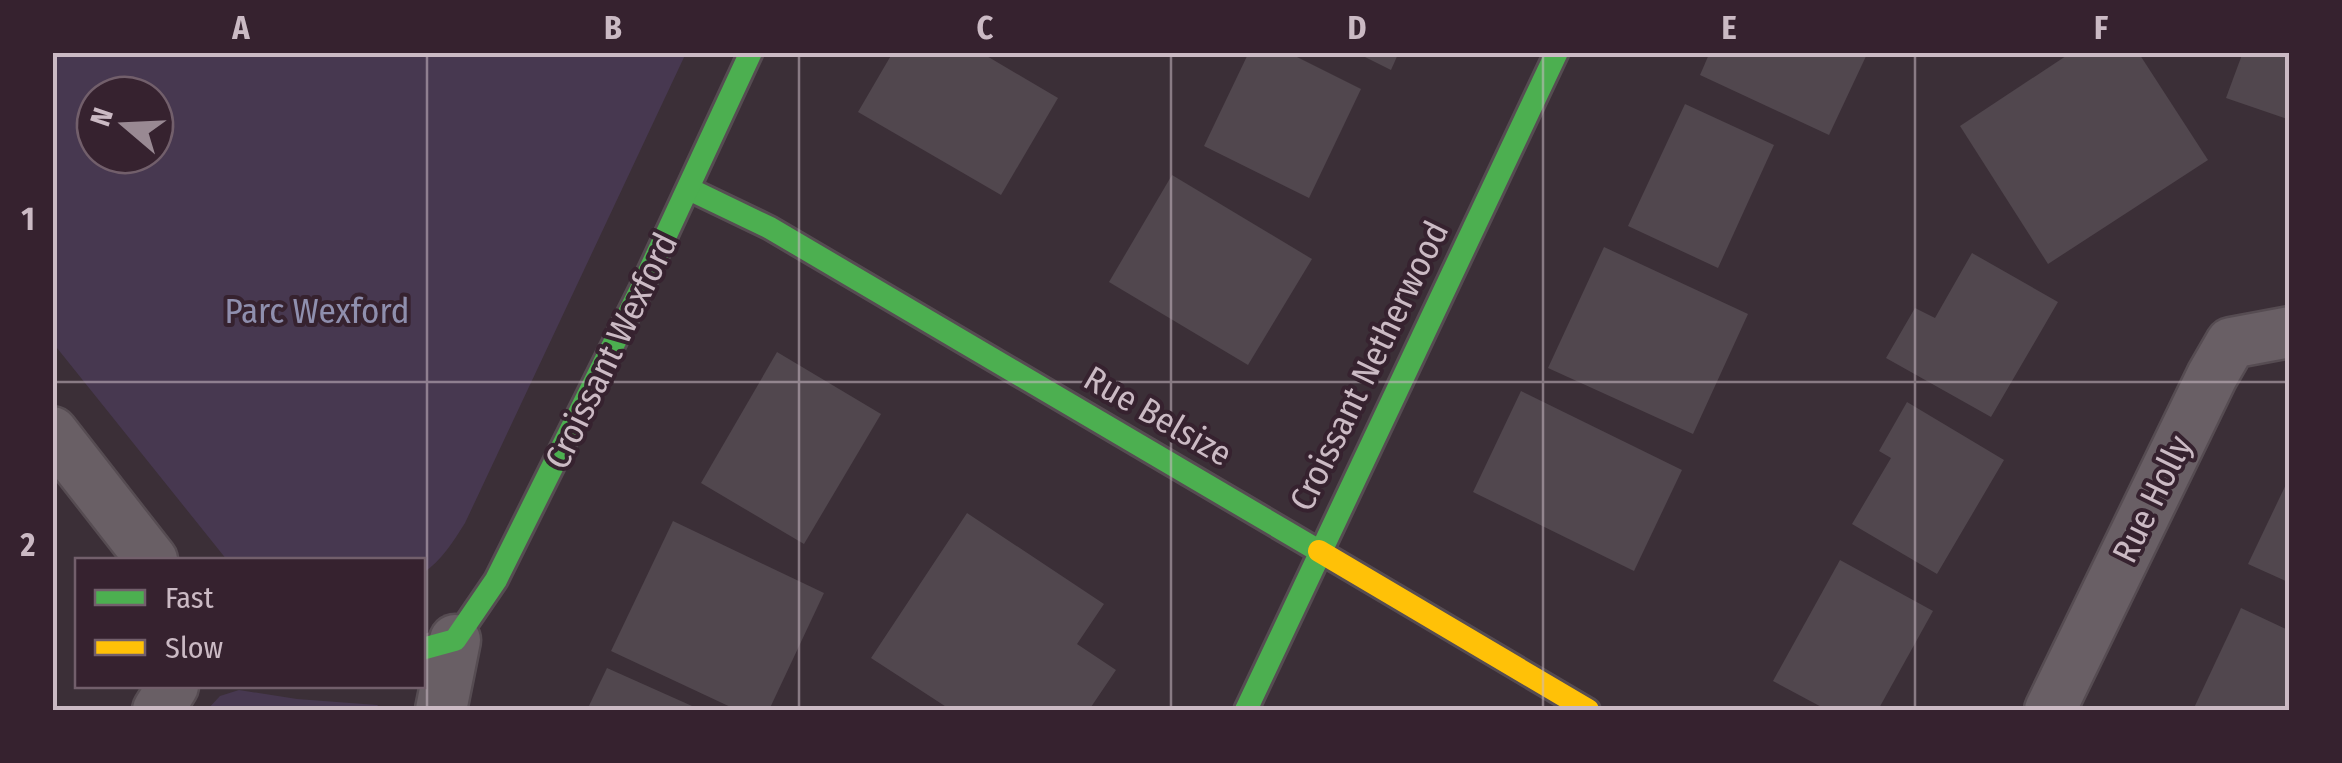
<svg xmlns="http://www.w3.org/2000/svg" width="2342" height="763" font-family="'Fira Sans Condensed',sans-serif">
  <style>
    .green { fill: #473850; fill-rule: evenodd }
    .building { fill: #51474e }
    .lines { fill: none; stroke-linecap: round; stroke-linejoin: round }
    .street-casing { stroke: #564c52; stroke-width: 55 }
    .fast-casing { stroke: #564c52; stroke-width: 28 }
    .slow-casing { stroke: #564c52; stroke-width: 28 }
    .street { stroke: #695f65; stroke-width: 50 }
    .fast { stroke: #4caf50; stroke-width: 22 }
    .slow { stroke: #ffc107; stroke-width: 22 }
    .grid { fill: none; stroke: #cbbac4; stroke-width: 2.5; stroke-opacity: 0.55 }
    .labels { text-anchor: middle; stroke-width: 8; stroke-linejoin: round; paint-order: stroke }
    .park-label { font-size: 35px; fill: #8f8fae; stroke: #36222f }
    .street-label { font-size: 35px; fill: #cbbac4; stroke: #36222f }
    .neatline { fill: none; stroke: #cbbac4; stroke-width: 4 }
    .grid-label { font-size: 32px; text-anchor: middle; font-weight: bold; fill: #cbbac4 }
  </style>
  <rect width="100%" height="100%" fill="#3b2f37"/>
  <!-- green -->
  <g class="green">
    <path d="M53,52L686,53L465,523C453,542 442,560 423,573L422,560H227L53,343ZM95,95H155V155H95Z"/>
    <polygon points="239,690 297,699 377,705 384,710 207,710 220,696"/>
  </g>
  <!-- building -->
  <g class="building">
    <polygon points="893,52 980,52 1058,98 1001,195 858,112"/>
    <polygon points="1249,52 1287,52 1361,89 1309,198 1204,146"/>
    <polygon points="1355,52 1399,52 1391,70"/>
    <polygon points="1710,52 1868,52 1829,135 1700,75"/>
    <polygon points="2072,52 2138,52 2208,160 2048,264 1960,126"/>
    <polygon points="2243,52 2290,52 2290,120 2226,98"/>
    <polygon points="1685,104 1774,145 1718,268 1628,226"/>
    <polygon points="1172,175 1312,259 1248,365 1109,282"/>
    <polygon points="1604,247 1748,314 1693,434 1548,368"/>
    <polygon points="1972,253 2058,302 1991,417 1886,358 1915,308 1935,318"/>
    <polygon points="777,352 881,414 804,544 701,483"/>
    <polygon points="1521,391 1682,470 1634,571 1473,492"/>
    <polygon points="1907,402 2004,460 1937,574 1852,524 1891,458 1879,451"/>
    <polygon points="2290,476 2290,583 2248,564"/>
    <polygon points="967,513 1104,604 1077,644 1116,670 1089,710 951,710 871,658"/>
    <polygon points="673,521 824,593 769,710 737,710 611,651"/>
    <polygon points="1840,560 1933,611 1878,710 1827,710 1773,681"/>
    <polygon points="2241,608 2290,631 2290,710 2193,710"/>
    <polygon points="607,668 701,710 587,710"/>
  </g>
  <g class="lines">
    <defs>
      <g id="street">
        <polyline points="52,432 152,560"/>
        <polyline points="158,710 173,686"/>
        <polyline points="441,710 455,640"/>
        <polyline points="2050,710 2212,376 2231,343 2290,332"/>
      </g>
      <g id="fast">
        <polyline points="689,189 770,228 1319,551"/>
        <polyline points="422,649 455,640 496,580 641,289 751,52"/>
        <polyline points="1246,710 1557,52"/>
      </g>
      <polyline id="slow" points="1319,551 1588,710"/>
    </defs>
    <!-- street casing -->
    <use href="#street" class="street-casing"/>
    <!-- fast casing -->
    <use href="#fast" class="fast-casing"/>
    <!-- slow casing -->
    <use href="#slow" class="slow-casing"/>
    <!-- street -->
    <use href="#street" class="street"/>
    <!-- fast -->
    <use href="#fast" class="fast"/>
    <!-- slow -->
    <use href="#slow" class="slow"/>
  </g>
  <!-- grid -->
  <path class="grid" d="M427,52V710M799,52V710M1171,52V710M1543,52V710M1915,52V710M52,382H2290"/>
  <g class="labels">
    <!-- park labels -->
    <g class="park-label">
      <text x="317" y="323">Parc Wexford</text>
    </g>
    <!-- street labels -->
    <g class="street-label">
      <text transform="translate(611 351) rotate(-64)" y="12">Croissant Wexford</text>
      <text transform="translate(1369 366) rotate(-64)" y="12">Croissant Netherwood</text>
      <text transform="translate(1158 416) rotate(30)" y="12">Rue Belsize</text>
      <text transform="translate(2152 499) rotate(-64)" y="12">Rue Holly</text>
    </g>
  </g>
  <!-- border -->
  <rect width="2342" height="763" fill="none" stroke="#36222f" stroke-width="110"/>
  <!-- legend -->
  <rect x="75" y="558" width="350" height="130" fill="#36222f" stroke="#725f6b" stroke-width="2.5"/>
  <rect x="95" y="590" width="50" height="15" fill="#4caf50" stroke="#725f6b" stroke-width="2.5"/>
  <text x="165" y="608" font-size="30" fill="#cbbac4">Fast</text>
  <rect x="95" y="640" width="50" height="15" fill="#ffc107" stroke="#725f6b" stroke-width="2.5"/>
  <text x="165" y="658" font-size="30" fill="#cbbac4">Slow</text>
  <!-- north arrow -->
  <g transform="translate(125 125) rotate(289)"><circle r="48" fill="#36222f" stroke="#725f6b" stroke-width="2.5"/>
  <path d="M0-8L18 38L0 25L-18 38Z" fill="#998993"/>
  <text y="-15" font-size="28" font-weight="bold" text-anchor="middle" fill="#cbbac4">N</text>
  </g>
  <rect x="55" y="55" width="2232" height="653" class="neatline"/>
  <g class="grid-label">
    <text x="241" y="39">A</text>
    <text x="613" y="39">B</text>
    <text x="985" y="39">C</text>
    <text x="1357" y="39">D</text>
    <text x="1729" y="39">E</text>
    <text x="2101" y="39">F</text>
    <text x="28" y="230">1</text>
    <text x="28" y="556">2</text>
  </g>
</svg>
